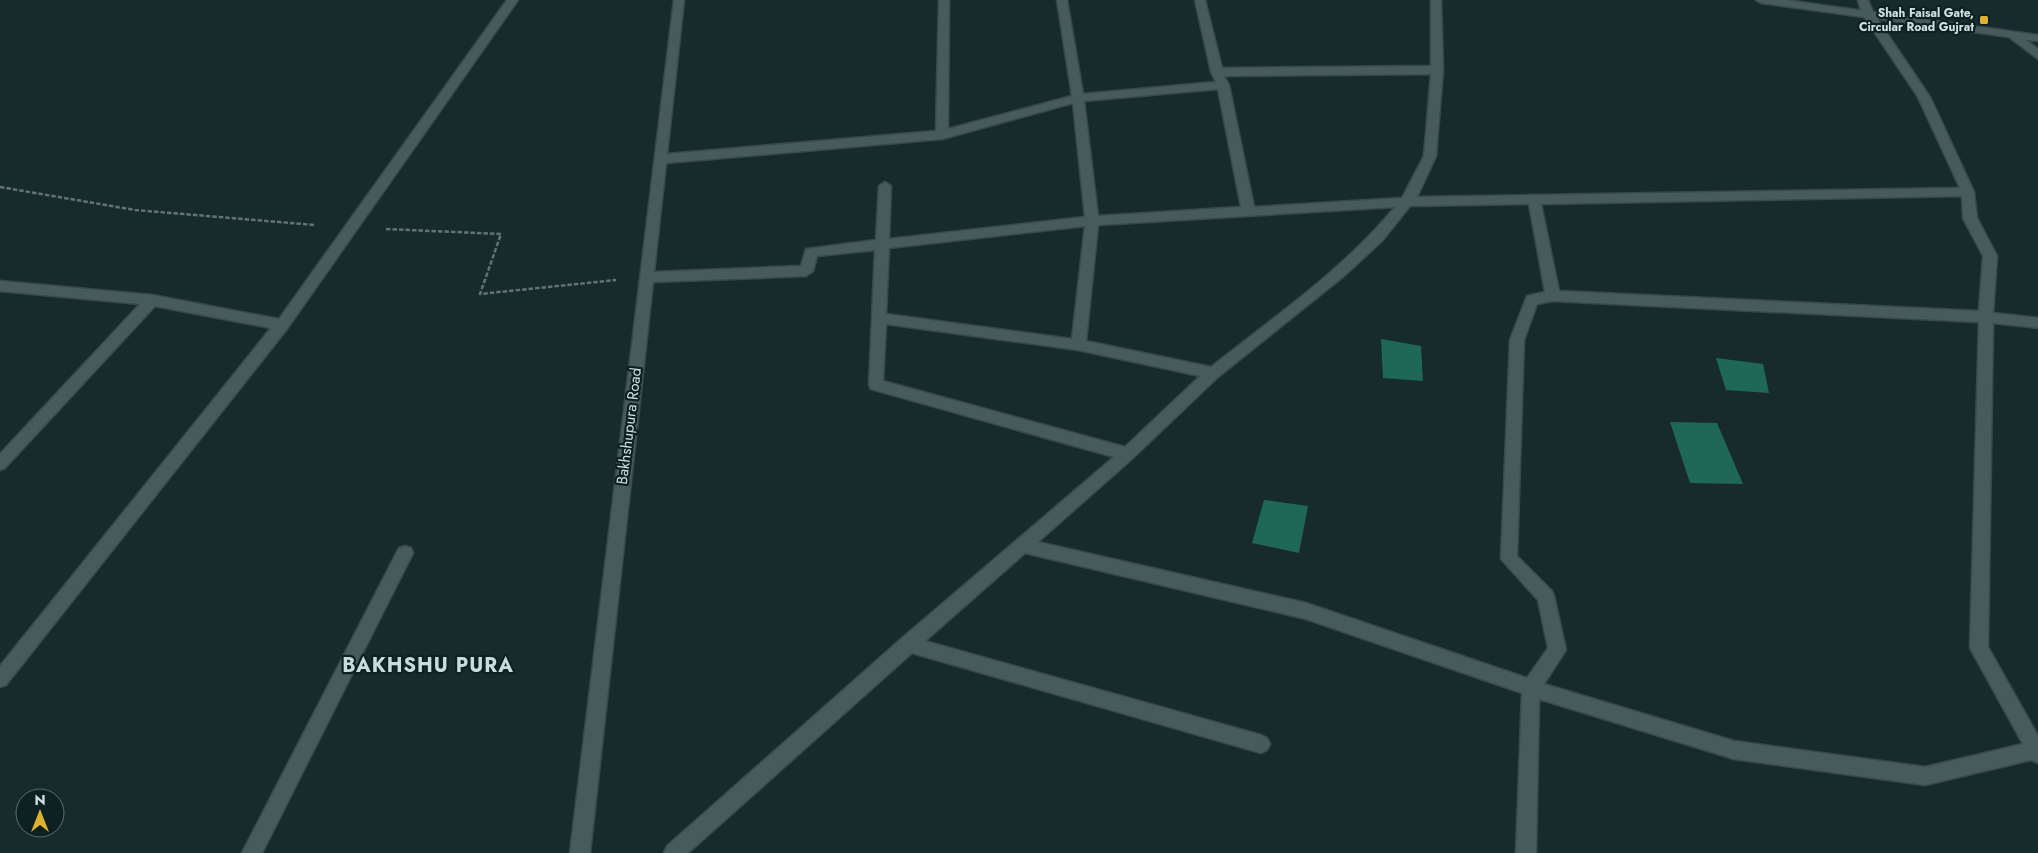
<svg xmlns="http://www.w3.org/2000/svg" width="2038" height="853" font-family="Jost,sans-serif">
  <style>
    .building { fill: #1f6858 }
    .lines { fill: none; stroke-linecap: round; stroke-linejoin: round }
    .street-casing { stroke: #394849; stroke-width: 3 }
    .secondary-casing { stroke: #394849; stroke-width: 3 }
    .path { stroke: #637373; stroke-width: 2.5; stroke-dasharray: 4.5 2; stroke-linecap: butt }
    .street { fill: #475b5b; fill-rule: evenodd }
    .secondary { fill: #475b5b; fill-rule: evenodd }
    .poi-dot { fill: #deb133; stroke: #0e2122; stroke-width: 2 }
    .labels { text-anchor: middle; stroke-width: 4.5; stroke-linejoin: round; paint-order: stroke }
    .far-poi-label { font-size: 12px; font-weight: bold; fill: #d4e0e0; stroke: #0e2122; text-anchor: end }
    .street-label { font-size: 15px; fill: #d4e0e0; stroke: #0e2122 }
    .district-label { font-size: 20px; font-weight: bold; letter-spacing: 1px; fill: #c6dddd; stroke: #0e2122 }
  </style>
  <rect width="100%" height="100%" fill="#182b2b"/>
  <!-- building -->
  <g class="building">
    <polygon points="1381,339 1421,346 1423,381 1383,378"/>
    <polygon points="1716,358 1763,364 1769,393 1726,390"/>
    <polygon points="1670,422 1717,423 1743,484 1690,483"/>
    <polygon points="1264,500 1308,506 1299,553 1252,543"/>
  </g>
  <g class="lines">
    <defs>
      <g id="street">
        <polygon points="507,0 518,0 287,329 6,685 0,687 0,666 271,328 155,306 5,468 0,470 0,454 140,304 0,291 0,281 152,295 279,319"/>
        <path d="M674,0H684L667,154L936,131L939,0H949L948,129L1072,96L1057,0H1067L1083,94L1216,82L1211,72L1195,0H1205L1222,68L1431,66V0H1441L1443,70L1436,156L1417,197L1960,188L1918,97L1862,14L1858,0H1868L1874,14L1930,97L1974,192L1977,218L1997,256L1993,313L2038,318V328L1993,323L1988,647L2038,736V763L2031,760L1925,785L1734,759L1539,699L1536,853H1516L1522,693L1306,619L1025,553L925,641L1261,735L1267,738L1270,744L1267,750L1261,753L912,653L688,853H664L667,846L902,638L1114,457L871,389L869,385L875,250L817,256L813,271L806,276L653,282L590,853H570ZM1431,74L1424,156L1402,198L1254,207L1229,85L1224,76ZM1218,89L1241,207L1098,216L1084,101ZM1073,103L1085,217L889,239L891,186L885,182L879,186L876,240L806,249L801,266L654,272L666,163L942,139ZM1962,196L1963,218L1983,256L1979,311L1559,291L1541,204ZM1529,204L1545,292L1527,296L1510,340L1501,559L1538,600L1548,648L1527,678L1306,603L1038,542L1133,458L1218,377L1344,276L1382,241L1410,206ZM1395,207C1343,270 1274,317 1211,367L1086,341L1098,225ZM1085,226L1072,339L886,314L889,248ZM1553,301L1979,322L1970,648L2023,744L1925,767L1734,741L1544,684L1566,650L1554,596L1552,591L1517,556L1524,340L1537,304ZM886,324L1078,350L1200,376L1125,447L883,381Z"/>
        <polygon points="405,546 411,548 413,553 262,853 242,853 399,548"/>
      </g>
      <polygon id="secondary" points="1756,0 1785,0 2038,35 2038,41 2026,40 2038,49 2038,59 2009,37 1761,3"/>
    </defs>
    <!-- street casing -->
    <use href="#street" class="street-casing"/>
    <!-- secondary casing -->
    <use href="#secondary" class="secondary-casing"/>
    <!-- path -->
    <g class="path">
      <polyline points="0,187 135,210 315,225"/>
      <polyline points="386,229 501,234 480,294 616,280"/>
    </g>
    <!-- street -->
    <use href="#street" class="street"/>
    <!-- secondary -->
    <use href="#secondary" class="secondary"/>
  </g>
  <!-- markers -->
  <rect class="poi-dot" x="1979" y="15" width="10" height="10" rx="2.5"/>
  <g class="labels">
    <!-- far-poi labels -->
    <g class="far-poi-label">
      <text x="1974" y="17">Shah Faisal Gate,<tspan x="1974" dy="14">Circular Road Gujrat</tspan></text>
    </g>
    <!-- street labels -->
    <g class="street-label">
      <text transform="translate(629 426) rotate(-83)" y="5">Bakhshupura Road</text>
    </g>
    <!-- district labels -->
    <g class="district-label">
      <text x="428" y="672">BAKHSHU PURA</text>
    </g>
  </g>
  <!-- north arrow -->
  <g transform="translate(40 813)"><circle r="24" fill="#0e2122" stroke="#5d6d6e"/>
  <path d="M0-4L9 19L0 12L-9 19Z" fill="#deb133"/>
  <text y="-8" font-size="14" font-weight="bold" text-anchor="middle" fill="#d4e0e0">N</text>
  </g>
</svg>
